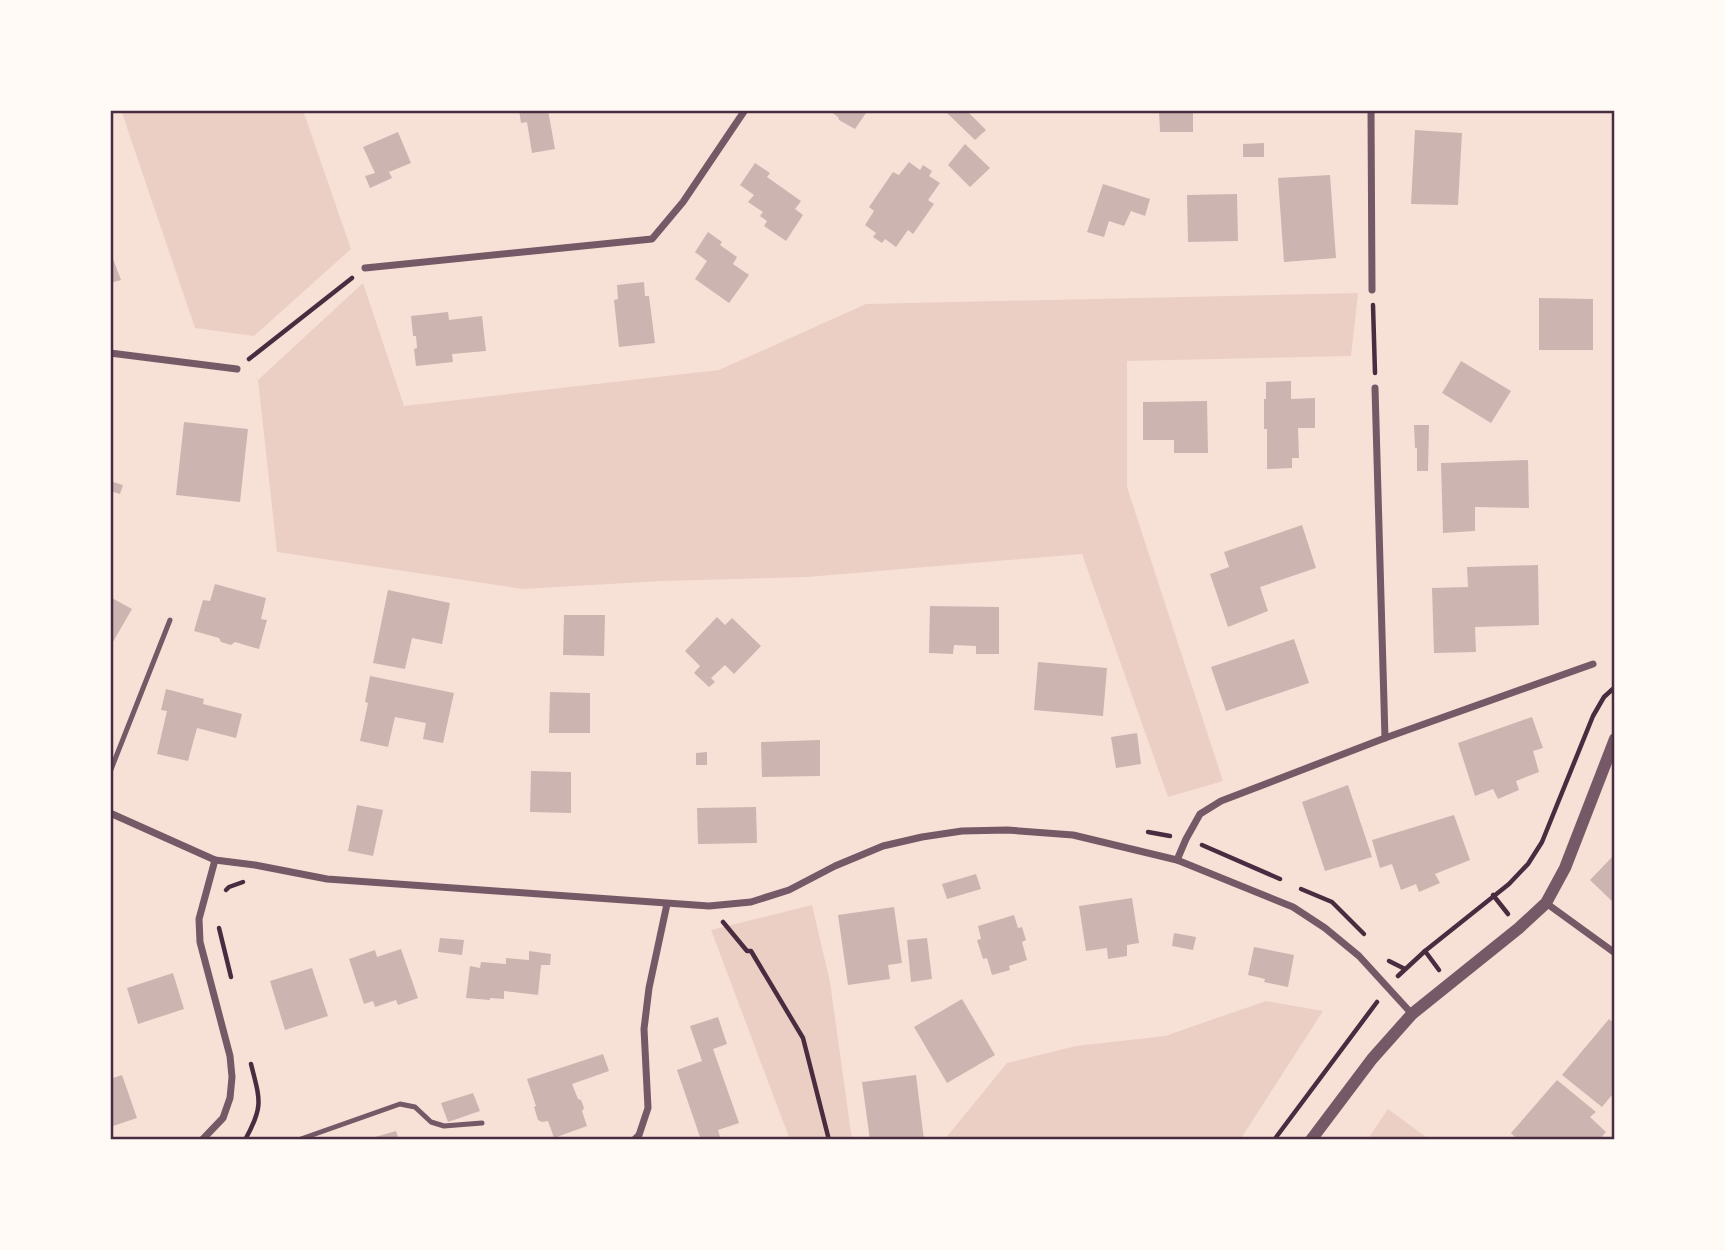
<svg xmlns="http://www.w3.org/2000/svg" width="1725" height="1250" font-family="Mulish,sans-serif">
  <style>
    .green { fill: #ebcfc5 }
    .building { fill: #ccb4b1 }
    .lines { fill: none; stroke-linecap: round; stroke-linejoin: round }
    .path { stroke: #4a2c40; stroke-width: 4.5 }
    .service { stroke: #755966; stroke-width: 5 }
    .minor { stroke: #755966; stroke-width: 7 }
    .tertiary { stroke: #755966; stroke-width: 12 }
    .neatline { fill: none; stroke: #4a2c40; stroke-width: 2.5 }
  </style>
  <rect width="100%" height="100%" fill="#f7e1d7"/>
  <!-- green -->
  <g class="green">
    <polygon points="121,110 303,110 351,249 254,336 195,328"/>
    <polygon points="363,283 404,406 719,370 866,304 1358,293 1351,356 1127,361 1127,487 1223,781 1168,797 1082,554 807,577 662,581 523,589 277,552 258,380"/>
    <polygon points="812,905 830,982 852,1140 790,1140 711,930"/>
    <polygon points="1266,1001 1323,1011 1240,1140 944,1140 1007,1063 1076,1046 1165,1036"/>
    <polygon points="1388,1109 1430,1140 1367,1140"/>
  </g>
  <!-- building -->
  <g class="building">
    <polygon points="519,110 548,110 555,149 532,153 527,122 521,123"/>
    <polygon points="829,110 868,110 855,129 839,120 838,117"/>
    <polygon points="948,110 966,110 986,130 975,140 946,112"/>
    <polygon points="1159,110 1193,110 1193,132 1160,132"/>
    <polygon points="1415,130 1462,133 1458,205 1411,204"/>
    <polygon points="398,132 411,163 389,172 392,178 370,188 365,176 375,173 363,147"/>
    <polygon points="1264,143 1264,157 1243,157 1243,144"/>
    <polygon points="965,144 990,168 970,187 948,165"/>
    <polygon points="909,162 920,170 923,165 932,171 929,176 940,183 928,200 934,204 913,234 908,230 896,247 885,239 882,243 873,237 876,233 865,225 874,211 869,207 893,172 899,175"/>
    <polygon points="755,163 770,173 767,177 801,201 795,209 803,215 786,241 764,226 767,221 760,216 763,212 748,202 754,195 740,185"/>
    <polygon points="1330,175 1336,258 1284,262 1278,178"/>
    <polygon points="1103,184 1150,199 1145,216 1131,211 1124,226 1109,221 1104,237 1087,232"/>
    <polygon points="1237,194 1238,241 1188,242 1187,195"/>
    <polygon points="708,232 722,242 720,245 737,257 733,264 749,275 729,303 695,279 707,261 695,252"/>
    <polygon points="113,259 121,280 110,283 110,260"/>
    <polygon points="644,282 645,296 649,296 655,343 619,347 614,300 618,299 617,285"/>
    <polygon points="1539,298 1593,299 1593,350 1539,350"/>
    <polygon points="448,312 449,320 482,316 486,351 452,354 453,362 416,366 414,349 417,348 416,336 413,336 411,316"/>
    <polygon points="1461,361 1511,391 1491,423 1442,393"/>
    <polygon points="1291,381 1291,399 1315,398 1315,428 1298,428 1299,458 1292,458 1292,468 1267,469 1267,429 1264,429 1264,399 1266,399 1266,382"/>
    <polygon points="1207,401 1208,453 1174,453 1174,440 1143,440 1143,402"/>
    <polygon points="184,422 248,429 240,502 176,495"/>
    <polygon points="1414,425 1429,425 1428,471 1417,471 1417,448 1415,448"/>
    <polygon points="1528,460 1529,508 1475,507 1475,531 1443,533 1441,463"/>
    <polygon points="110,481 123,485 120,494 110,491"/>
    <polygon points="1302,525 1316,568 1260,587 1268,611 1228,627 1210,574 1229,567 1224,552"/>
    <polygon points="1538,565 1539,625 1475,627 1476,652 1434,653 1432,588 1468,587 1467,567"/>
    <polygon points="215,584 266,598 261,619 267,620 259,649 235,642 231,645 221,642 219,638 194,631 203,600 210,601"/>
    <polygon points="388,590 450,603 442,644 412,638 405,669 373,663"/>
    <polygon points="110,597 132,609 110,647"/>
    <polygon points="930,606 999,607 999,654 976,654 976,646 954,645 953,654 929,653"/>
    <polygon points="564,615 605,615 604,656 563,655"/>
    <polygon points="717,617 725,625 732,618 761,646 734,674 725,665 711,678 715,682 709,687 694,673 700,666 685,651"/>
    <polygon points="1294,639 1309,683 1226,711 1211,667"/>
    <polygon points="1038,662 1107,668 1103,716 1034,710"/>
    <polygon points="370,676 454,693 443,743 423,739 426,723 395,717 388,747 360,741 368,703 365,702"/>
    <polygon points="166,689 204,699 203,704 242,714 236,738 197,728 188,761 157,754 167,711 161,710"/>
    <polygon points="550,692 590,693 590,733 549,733"/>
    <polygon points="1532,717 1543,748 1533,751 1539,772 1516,781 1519,790 1498,799 1493,789 1475,796 1458,743"/>
    <polygon points="1137,733 1141,764 1116,768 1111,737"/>
    <polygon points="820,740 820,776 762,777 761,742"/>
    <polygon points="707,752 707,765 696,765 696,753"/>
    <polygon points="531,771 571,772 571,813 530,812"/>
    <polygon points="1348,785 1372,857 1325,871 1302,802"/>
    <polygon points="357,805 383,810 373,856 348,851"/>
    <polygon points="756,807 757,843 698,844 697,808"/>
    <polygon points="1454,815 1470,860 1435,874 1440,883 1419,892 1416,884 1401,890 1392,864 1380,868 1372,840"/>
    <polygon points="1615,854 1615,904 1590,880"/>
    <polygon points="976,874 981,889 947,899 942,884"/>
    <polygon points="1132,898 1139,943 1127,945 1127,956 1108,959 1107,948 1086,951 1079,906"/>
    <polygon points="894,907 902,963 888,965 890,979 848,985 838,915"/>
    <polygon points="1014,915 1018,928 1022,927 1026,940 1022,942 1027,960 1009,966 1010,970 992,975 987,958 983,959 977,940 981,939 978,926"/>
    <polygon points="1174,933 1196,937 1193,950 1172,946"/>
    <polygon points="440,938 464,940 462,955 438,952"/>
    <polygon points="927,938 932,979 911,982 907,940"/>
    <polygon points="1254,947 1294,955 1288,987 1264,982 1265,979 1248,975"/>
    <polygon points="401,949 418,998 398,1005 396,1000 375,1007 373,1001 364,1004 349,959 375,950 377,957"/>
    <polygon points="529,951 551,954 550,965 541,965 538,995 504,991 504,999 490,998 490,1000 466,998 470,966 480,968 481,962 506,964 506,958 529,960"/>
    <polygon points="312,968 328,1016 285,1030 270,981"/>
    <polygon points="173,973 184,1009 138,1024 127,988"/>
    <polygon points="962,999 995,1055 947,1083 914,1027"/>
    <polygon points="718,1017 727,1044 713,1049 739,1123 718,1130 721,1140 701,1140 677,1070 702,1061 690,1026"/>
    <polygon points="1609,1019 1615,1024 1615,1097 1612,1095 1602,1107 1562,1075"/>
    <polygon points="603,1054 609,1071 572,1084 578,1099 581,1100 584,1108 582,1111 587,1126 554,1138 548,1121 542,1122 538,1120 534,1107 536,1106 527,1079"/>
    <polygon points="122,1075 137,1118 110,1127 110,1079"/>
    <polygon points="916,1075 924,1140 870,1140 862,1082"/>
    <polygon points="1557,1080 1596,1112 1590,1117 1606,1132 1599,1140 1518,1140 1511,1133"/>
    <polygon points="473,1093 480,1111 448,1122 441,1103"/>
    <polygon points="396,1131 399,1140 369,1140 368,1139"/>
  </g>
  <g class="lines">
    <!-- path -->
    <g class="path">
      <polyline points="1373,305 1375,373"/>
      <polyline points="249,359 352,278"/>
      <polyline points="1148,832 1170,836"/>
      <polyline points="1202,845 1280,879"/>
      <polyline points="1301,889 1332,902 1364,934"/>
      <polyline points="226,890 229,887 243,882"/>
      <polyline points="1493,895 1508,914"/>
      <polyline points="723,922 747,951 751,951 803,1038 829,1140"/>
      <polyline points="219,928 231,977"/>
      <polyline points="1425,951 1439,970"/>
      <polyline points="1389,961 1405,969"/>
      <polyline points="1398,976 1425,951 1509,884 1528,864 1542,842 1593,716 1604,697 1615,687"/>
      <path d="M245,1140C264,1106 260,1100 251,1064"/>
      <polyline points="1274,1140 1377,1002"/>
    </g>
    <!-- service -->
    <g class="service">
      <polyline points="110,772 170,620"/>
      <polyline points="298,1140 400,1104 415,1107 431,1122 444,1126 482,1123"/>
    </g>
    <!-- minor -->
    <g class="minor">
      <polyline points="1371,110 1372,290"/>
      <polyline points="365,268 652,239 683,202 745,110"/>
      <polyline points="110,353 237,369"/>
      <polyline points="1375,388 1385,738"/>
      <polyline points="110,813 215,860 255,865 327,879 709,906 751,902 789,890 835,866 883,846 922,837 962,831 1007,830 1073,835 1177,860 1293,907 1325,928 1359,956 1412,1014"/>
      <polyline points="1177,860 1186,839 1200,814 1221,801 1385,738 1593,664"/>
      <polyline points="1546,903 1615,953"/>
      <polyline points="202,1140 223,1118 230,1098 232,1077 230,1056 200,942 199,919 215,860"/>
      <polyline points="634,1140 639,1135 648,1108 644,1029 649,988 667,904"/>
    </g>
    <!-- tertiary -->
    <polyline class="tertiary" points="1311,1140 1372,1059 1412,1014 1519,928 1546,903 1565,868 1615,739"/>
  </g>
  <!-- border -->
  <rect width="1725" height="1250" fill="none" stroke="#fffaf5" stroke-width="224"/>
  <rect x="112" y="112" width="1501" height="1026" class="neatline"/>
</svg>
